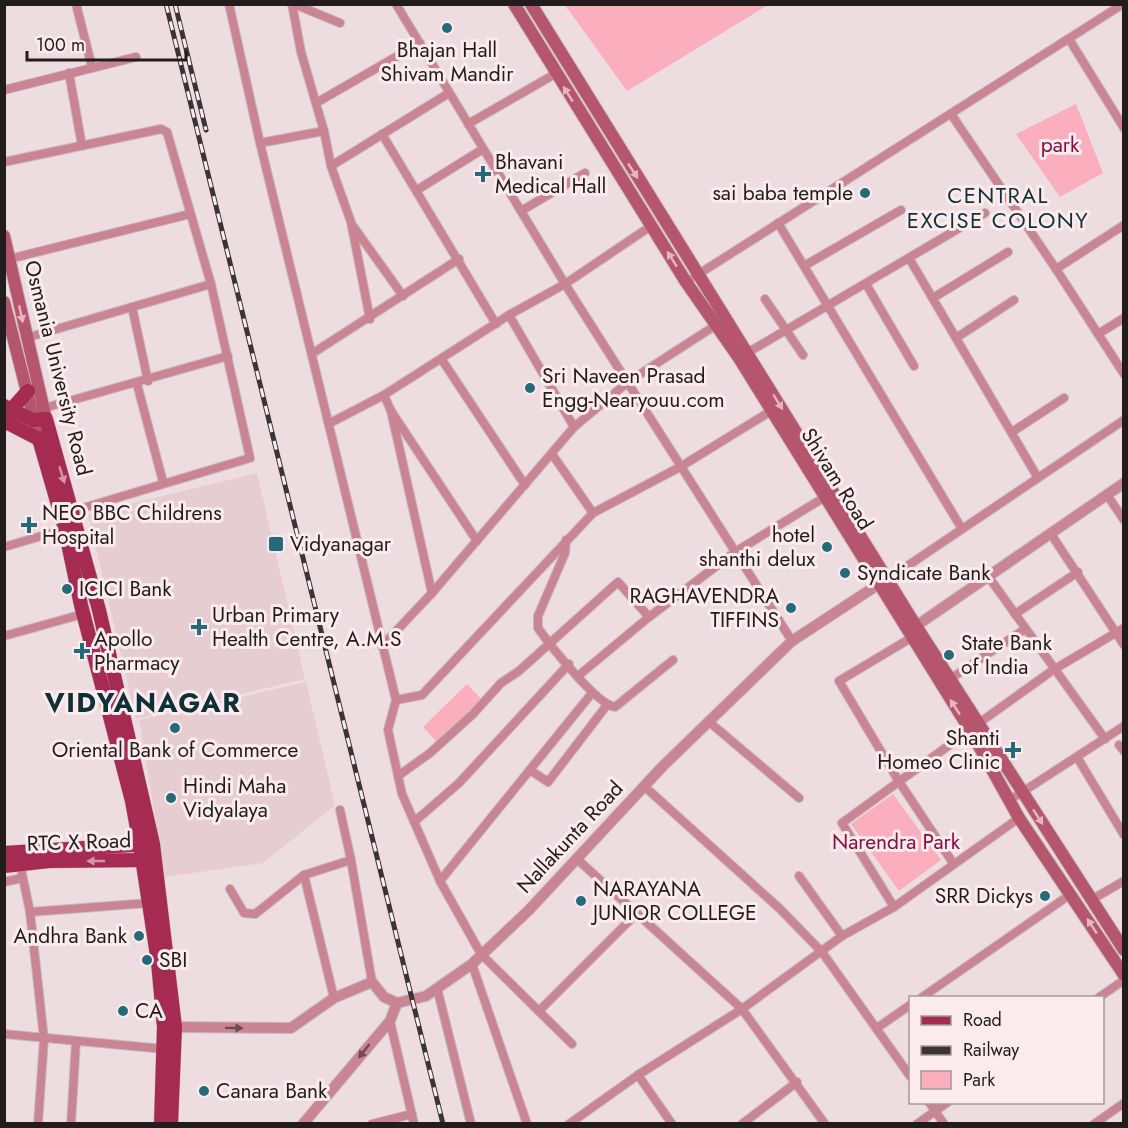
<svg xmlns="http://www.w3.org/2000/svg" width="1128" height="1128" font-family="Jost,sans-serif">
  <style>
    .built { fill: #e5cdd1 }
    .green { fill: #faaebe }
    .lines { fill: none; stroke-linecap: round; stroke-linejoin: round }
    .minor-casing { stroke: #c9babd; stroke-width: 10 }
    .tertiary-casing { stroke: #c9babd; stroke-width: 12 }
    .secondary-casing { stroke: #c9babd; stroke-width: 14 }
    .primary-casing { stroke: #c9babd; stroke-width: 15 }
    .minor { stroke: #c98593; stroke-width: 8 }
    .tertiary { stroke: #c98593; stroke-width: 10 }
    .secondary { stroke: #b6556e; stroke-width: 12 }
    .primary { stroke: #a62b53; stroke-width: 14 }
    .rail-casing { stroke: #3b3435; stroke-width: 5 }
    .rail { stroke: #fcebed; stroke-width: 3; stroke-dasharray: 9; stroke-linecap: butt }
    .oneway { fill: #e4b6c1 }
    .oneway2 { fill: #d595a8 }
    .oneway3 { fill: #6d4b52 }
    .poi-dot { fill: #246a79; stroke: #fcebed; stroke-width: 2 }
    .labels { text-anchor: middle; stroke-width: 6; stroke-linejoin: round; paint-order: stroke }
    .poi-label { font-size: 21px; fill: #221c1d; stroke: #fcebed; text-anchor: start }
    .park-label { font-size: 21px; fill: #8b0c3f; stroke: #fcebed }
    .street-label { font-size: 21px; fill: #221c1d; stroke: #fcebed }
    .neighbourhood-label { font-size: 22px; letter-spacing: 1.5px; fill: #103038; stroke: #fcebed }
    .district-label { font-size: 27px; font-weight: bold; letter-spacing: 1.5px; fill: #103038; stroke: #fcebed }
  </style>
  <rect width="100%" height="100%" fill="#eedde0"/>
  <!-- built -->
  <g class="built">
    <polygon points="257,473 305,679 136,719 88,514"/>
    <polygon points="306,682 335,805 263,863 165,877 139,720"/>
  </g>
  <!-- green -->
  <g class="green">
    <polygon points="565,5 768,5 627,91"/>
    <polygon points="1076,104 1103,173 1060,197 1016,134"/>
    <polygon points="467,684 483,701 439,744 423,727"/>
    <polygon points="893,794 941,860 899,891 851,824"/>
  </g>
  <g class="lines">
    <defs>
      <g id="minor">
        <polyline points="76,4 92,67"/>
        <polyline points="229,4 260,143 396,700 388,730 402,794 440,881 481,954 572,1044"/>
        <polyline points="292,4 301,52 324,131 331,166 351,222 370,319"/>
        <polyline points="294,4 340,23"/>
        <polyline points="396,4 565,284 792,641"/>
        <polyline points="1069,39 1124,128"/>
        <polyline points="69,73 82,146"/>
        <polyline points="4,90 136,57"/>
        <polyline points="316,103 420,43"/>
        <polyline points="951,114 1056,269 1124,374"/>
        <polyline points="468,124 555,74"/>
        <polyline points="382,134 496,324"/>
        <polyline points="260,143 324,131"/>
        <polyline points="4,162 161,129 167,132 211,284 250,458 73,511"/>
        <polyline points="331,166 449,93"/>
        <polyline points="417,190 483,149"/>
        <polyline points="521,211 585,173"/>
        <polyline points="778,223 962,529"/>
        <polyline points="353,226 403,296"/>
        <polyline points="909,258 1038,478"/>
        <polyline points="9,259 190,214"/>
        <polyline points="804,266 901,210"/>
        <polyline points="1056,269 1124,225"/>
        <polyline points="694,277 1123,4"/>
        <polyline points="866,284 914,366"/>
        <polyline points="933,298 1008,252"/>
        <polyline points="765,299 803,355"/>
        <polyline points="132,307 148,381"/>
        <polyline points="509,315 574,427"/>
        <polyline points="1098,334 1124,318"/>
        <polyline points="26,338 211,284"/>
        <polyline points="956,338 1014,300"/>
        <polyline points="313,353 459,259"/>
        <polyline points="747,353 985,213"/>
        <polyline points="442,360 525,485"/>
        <polyline points="137,384 163,482"/>
        <polyline points="384,395 391,411 477,541"/>
        <polyline points="41,409 228,356"/>
        <polyline points="391,411 432,593"/>
        <polyline points="330,423 384,395 509,315 565,284 651,226"/>
        <polyline points="1012,432 1064,398"/>
        <polyline points="552,454 593,513"/>
        <polyline points="1107,495 1124,520"/>
        <polyline points="1051,534 1124,645"/>
        <path d="M566,540L565,553L538,616V628C550,645 596,704 615,707L673,660"/>
        <polyline points="4,547 65,529"/>
        <polyline points="988,576 1105,739"/>
        <polyline points="888,579 1124,420"/>
        <polyline points="1015,614 1078,572"/>
        <polyline points="4,636 83,614"/>
        <polyline points="911,638 839,681 898,780 953,863"/>
        <polyline points="382,646 432,593 574,427 628,382 716,325"/>
        <polyline points="578,676 649,617 735,552 825,497"/>
        <polyline points="950,679 1025,629"/>
        <polyline points="396,700 422,695 593,513 680,467 771,411"/>
        <polyline points="708,721 799,798"/>
        <polyline points="979,723 1053,670 1124,628"/>
        <polyline points="1119,745 1124,751"/>
        <polyline points="1077,757 1124,835"/>
        <polyline points="530,770 548,782 607,705"/>
        <polyline points="398,776 430,753 473,714 501,683 519,671 618,582 649,617"/>
        <polyline points="644,786 779,908 822,952 910,1076"/>
        <polyline points="1010,800 1124,726"/>
        <polyline points="340,810 351,860 372,982"/>
        <polyline points="414,822 459,783 569,664"/>
        <polyline points="577,859 742,1009 825,1124"/>
        <polyline points="20,864 30,912 44,1039 38,1124"/>
        <polyline points="304,875 334,998"/>
        <polyline points="799,876 842,936"/>
        <polyline points="440,881 592,693"/>
        <polyline points="4,882 22,878"/>
        <polyline points="230,889 244,913 255,914 304,875 351,860"/>
        <polyline points="1091,900 1124,881"/>
        <polyline points="894,907 842,823 970,730"/>
        <polyline points="30,912 149,903"/>
        <polyline points="472,964 527,1124"/>
        <polyline points="437,988 471,1124"/>
        <polyline points="921,998 1071,894"/>
        <polyline points="1098,998 1124,980"/>
        <polyline points="539,1011 637,913"/>
        <polyline points="390,1021 414,1124"/>
        <polyline points="877,1028 910,1005"/>
        <polyline points="4,1034 164,1049"/>
        <polyline points="638,1075 672,1124"/>
        <polyline points="929,1102 944,1124"/>
        <polyline points="71,1124 76,1041"/>
        <polyline points="372,1124 412,1114"/>
        <polyline points="569,1124 638,1075 742,1009 842,936 894,907 1019,818"/>
        <polyline points="742,1124 797,1082"/>
        <polyline points="917,1124 948,1102"/>
        <polyline points="1094,1124 1124,1103"/>
      </g>
      <g id="tertiary">
        <polyline points="916,626 1124,483"/>
        <polyline points="397,1003 426,996 472,964 529,910 663,766 792,641 879,584"/>
        <polyline points="175,1027 291,1028 334,998 372,982 384,997 397,1003"/>
        <polyline points="303,1124 390,1021 397,1003"/>
      </g>
      <g id="secondary">
        <polyline points="514,4 686,282 739,358 970,730 1019,818 1124,975"/>
        <polyline points="531,4 916,626 1124,950"/>
        <polyline points="4,236 46,419"/>
        <polyline points="4,302 39,439"/>
      </g>
      <g id="primary">
        <polyline points="4,406 33,420 46,419 99,610 153,844 175,1027 171,1124"/>
        <polyline points="11,410 28,391"/>
        <polyline points="4,421 39,439 46,437"/>
        <polyline points="39,439 65,529 81,605 132,801 140,845 158,962 164,1027 161,1124"/>
        <polyline points="4,853 149,844"/>
        <polyline points="4,866 49,861 150,860"/>
      </g>
    </defs>
    <!-- minor casing -->
    <use href="#minor" class="minor-casing"/>
    <!-- tertiary casing -->
    <use href="#tertiary" class="tertiary-casing"/>
    <!-- secondary casing -->
    <use href="#secondary" class="secondary-casing"/>
    <!-- primary casing -->
    <use href="#primary" class="primary-casing"/>
    <!-- minor -->
    <use href="#minor" class="minor"/>
    <!-- tertiary -->
    <use href="#tertiary" class="tertiary"/>
    <!-- secondary -->
    <use href="#secondary" class="secondary"/>
    <!-- primary -->
    <use href="#primary" class="primary"/>
    <defs>
      <g id="rail">
        <polyline points="166,4 443,1124"/>
        <polyline points="175,4 206,130"/>
      </g>
    </defs>
    <!-- rail casing -->
    <use href="#rail" class="rail-casing"/>
    <!-- rail -->
    <use href="#rail" class="rail"/>
  </g>
  <!-- one-way arrows -->
  <defs><path id="oneway-solid" d="M-6-.8H1V-3.2L6.5 0L1 3.2V.8H-6Z" transform="scale(1.5)"/></defs>
  <g class="oneway">
    <use href="#oneway-solid" transform="translate(568 94) rotate(-122)"/>
    <use href="#oneway-solid" transform="translate(633 171) rotate(57)"/>
    <use href="#oneway-solid" transform="translate(672 259) rotate(-122)"/>
    <use href="#oneway-solid" transform="translate(21 314) rotate(78)"/>
    <use href="#oneway-solid" transform="translate(778 402) rotate(58)"/>
    <use href="#oneway-solid" transform="translate(955 707) rotate(-123)"/>
    <use href="#oneway-solid" transform="translate(1038 817) rotate(57)"/>
    <use href="#oneway-solid" transform="translate(1092 926) rotate(-123)"/>
  </g>
  <g class="oneway2">
    <use href="#oneway-solid" transform="translate(62 475) rotate(73)"/>
    <use href="#oneway-solid" transform="translate(96 861) rotate(180)"/>
  </g>
  <g class="oneway3">
    <use href="#oneway-solid" transform="translate(234 1028) rotate(1)"/>
    <use href="#oneway-solid" transform="translate(364 1051) rotate(128)"/>
  </g>
  <!-- markers -->
  <g class="poi-dot">
    <circle cx="447" cy="28" r="6"/>
    <path d="M480 165h6v6h6v6h-6v6h-6v-6h-6v-6h6z"/>
    <circle cx="865" cy="193" r="6"/>
    <circle cx="530" cy="388" r="6"/>
    <path d="M26 516h6v6h6v6h-6v6h-6v-6h-6v-6h6z"/>
    <rect x="268" y="536" width="16" height="16" rx="3"/>
    <circle cx="827" cy="547" r="6"/>
    <circle cx="845" cy="573" r="6"/>
    <circle cx="67" cy="589" r="6"/>
    <circle cx="791" cy="608" r="6"/>
    <path d="M196 618h6v6h6v6h-6v6h-6v-6h-6v-6h6z"/>
    <path d="M79 642h6v6h6v6h-6v6h-6v-6h-6v-6h6z"/>
    <circle cx="949" cy="655" r="6"/>
    <circle cx="175" cy="728" r="6"/>
    <path d="M1010 741h6v6h6v6h-6v6h-6v-6h-6v-6h6z"/>
    <circle cx="171" cy="798" r="6"/>
    <circle cx="1045" cy="896" r="6"/>
    <circle cx="581" cy="901" r="6"/>
    <circle cx="139" cy="936" r="6"/>
    <circle cx="147" cy="960" r="6"/>
    <circle cx="123" cy="1011" r="6"/>
    <circle cx="204" cy="1091" r="6"/>
  </g>
  <g class="labels">
    <!-- poi labels -->
    <g class="poi-label">
      <text x="447" y="57" text-anchor="middle">Bhajan Hall<tspan x="447" dy="24">Shivam Mandir</tspan></text>
      <text x="495" y="169">Bhavani<tspan x="495" dy="24">Medical Hall</tspan></text>
      <text x="853" y="200" text-anchor="end">sai baba temple</text>
      <text x="542" y="383">Sri Naveen Prasad<tspan x="542" dy="24">Engg-Nearyouu.com</tspan></text>
      <text x="42" y="520">NEO BBC Childrens<tspan x="42" dy="24">Hospital</tspan></text>
      <text x="815" y="542" text-anchor="end">hotel<tspan x="815" dy="24">shanthi delux</tspan></text>
      <text x="290" y="551">Vidyanagar</text>
      <text x="857" y="580">Syndicate Bank</text>
      <text x="79" y="596">ICICI Bank</text>
      <text x="779" y="603" text-anchor="end">RAGHAVENDRA<tspan x="779" dy="24">TIFFINS</tspan></text>
      <text x="212" y="622">Urban Primary<tspan x="212" dy="24">Health Centre, A.M.S</tspan></text>
      <text x="94" y="646">Apollo<tspan x="94" dy="24">Pharmacy</tspan></text>
      <text x="961" y="650">State Bank<tspan x="961" dy="24">of India</tspan></text>
      <text x="1000" y="745" text-anchor="end">Shanti<tspan x="1000" dy="24">Homeo Clinic</tspan></text>
      <text x="175" y="757" text-anchor="middle">Oriental Bank of Commerce</text>
      <text x="183" y="793">Hindi Maha<tspan x="183" dy="24">Vidyalaya</tspan></text>
      <text x="593" y="896">NARAYANA<tspan x="593" dy="24">JUNIOR COLLEGE</tspan></text>
      <text x="1033" y="903" text-anchor="end">SRR Dickys</text>
      <text x="127" y="943" text-anchor="end">Andhra Bank</text>
      <text x="159" y="967">SBI</text>
      <text x="135" y="1018">CA</text>
      <text x="216" y="1098">Canara Bank</text>
    </g>
    <!-- park labels -->
    <g class="park-label">
      <text x="1060" y="152">park</text>
      <text x="896" y="849">Narendra Park</text>
    </g>
    <!-- street labels -->
    <g class="street-label">
      <text transform="translate(58 368) rotate(76)" y="7">Osmania University Road</text>
      <text transform="translate(837 479) rotate(58)" y="7">Shivam Road</text>
      <text transform="translate(570 837) rotate(-47)" y="7">Nallakunta Road</text>
      <text transform="translate(79 842) rotate(-2)" y="7">RTC X Road</text>
    </g>
    <!-- neighbourhood labels -->
    <g class="neighbourhood-label">
      <text x="998" y="203">CENTRAL<tspan x="998" dy="25">EXCISE COLONY</tspan></text>
    </g>
    <!-- district labels -->
    <g class="district-label">
      <text x="143" y="712">VIDYANAGAR</text>
    </g>
  </g>
  <!-- border -->
  <rect width="1128" height="1128" fill="none" stroke="#221c1d" stroke-width="12"/>
  <!-- legend -->
  <rect x="909" y="996" width="195" height="108" fill="#fcebed" stroke="#a5989a" stroke-width="1.5"/>
  <rect x="921" y="1016" width="30" height="9" fill="#a62b53" stroke="#a5989a" stroke-width="1.5"/>
  <text x="963" y="1026" font-size="18" fill="#221c1d">Road</text>
  <rect x="921" y="1046" width="30" height="9" fill="#3b3435" stroke="#a5989a" stroke-width="1.5"/>
  <text x="963" y="1056" font-size="18" fill="#221c1d">Railway</text>
  <rect x="921" y="1071" width="30" height="18" fill="#faaebe" stroke="#a5989a" stroke-width="1.5"/>
  <text x="963" y="1086" font-size="18" fill="#221c1d">Park</text>
  <!-- scale -->
  <path d="M27 51v9h159v-9" fill="none" stroke="#221c1d" stroke-width="3"/>
  <text x="36" y="51" font-size="18" fill="#221c1d" stroke="#fcebed" stroke-width="4.5" paint-order="stroke">100 m</text>
</svg>
